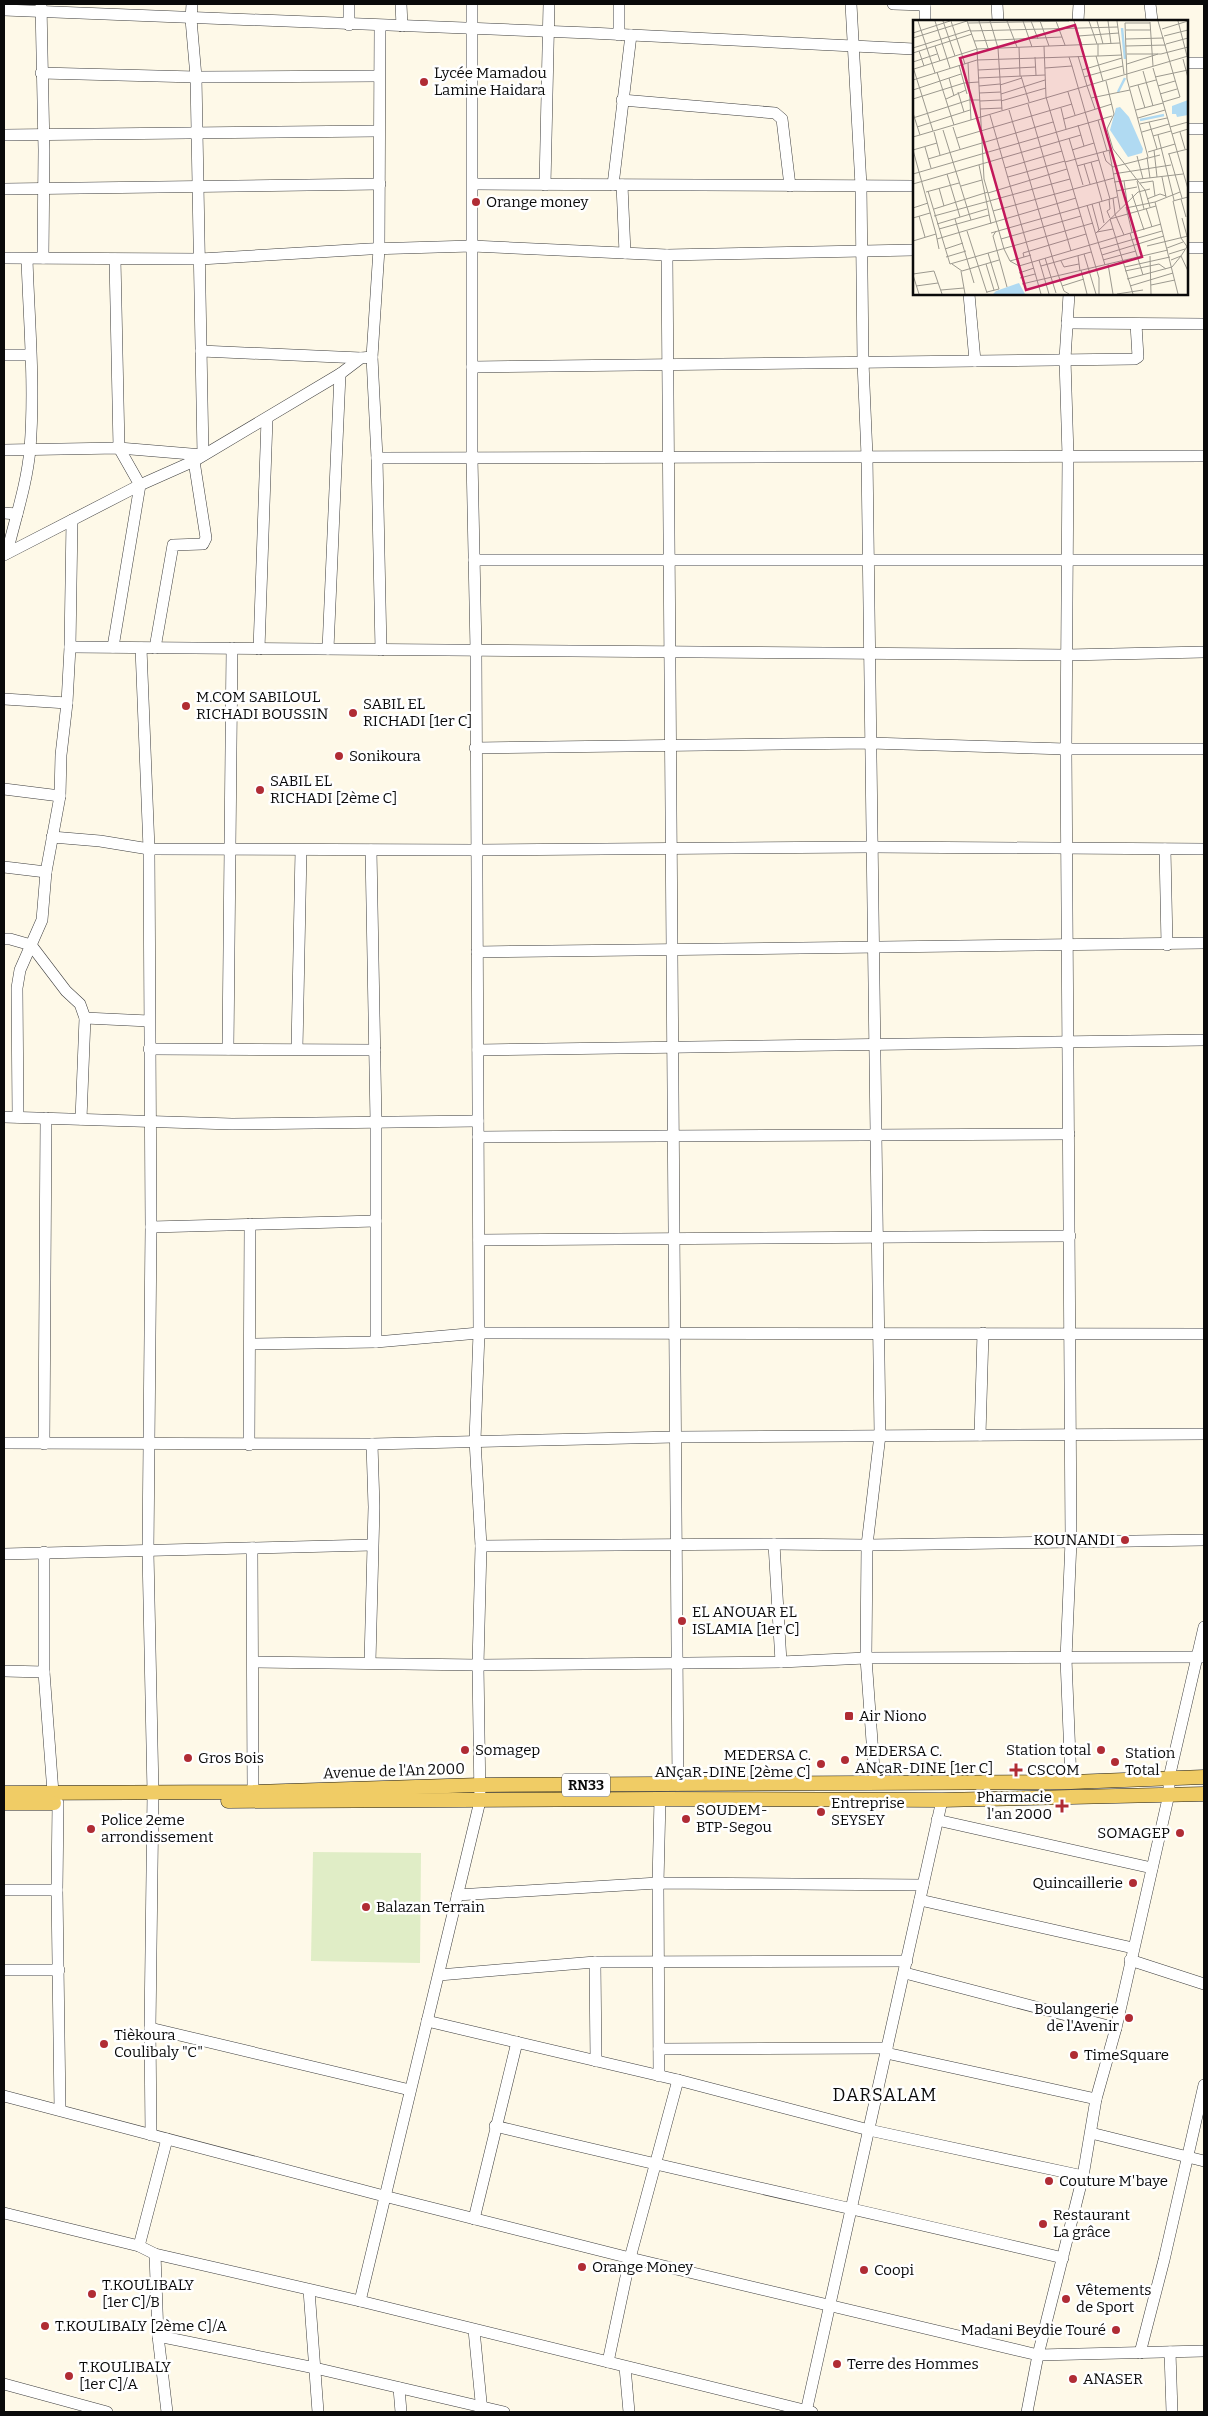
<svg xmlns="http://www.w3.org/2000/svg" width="1208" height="2416" font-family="Bitter,serif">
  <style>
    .pitch { fill: #e0edc6 }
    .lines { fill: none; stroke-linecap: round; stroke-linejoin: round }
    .minor-casing { stroke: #3d3d3d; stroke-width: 12 }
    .major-casing { stroke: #1b1b1b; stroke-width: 15 }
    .minor { stroke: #fff; stroke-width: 11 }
    .major { stroke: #f0cc65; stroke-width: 14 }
    .poi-dot { fill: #b02c34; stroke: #fff; stroke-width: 2 }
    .labels { text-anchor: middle; stroke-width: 5; stroke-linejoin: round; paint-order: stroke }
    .shield { fill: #fff; stroke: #545454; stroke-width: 1 }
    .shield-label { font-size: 14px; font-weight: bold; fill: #0a0a0a }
    .poi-label { font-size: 15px; fill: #0a0a0a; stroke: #fff; text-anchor: start }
    .street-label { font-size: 15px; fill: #0a0a0a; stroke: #fff }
    .quarter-label { font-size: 18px; letter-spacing: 1px; fill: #0a0a0a; stroke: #fff }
    .inset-river { fill: none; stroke: #b0daf2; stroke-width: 2.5 }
    .inset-road { fill: none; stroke: #9c998f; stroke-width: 1 }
    .view { fill: #c2185b; fill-opacity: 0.15; stroke: #c2185b; stroke-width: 2.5 }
    .inset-edge { fill: none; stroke: #0a0a0a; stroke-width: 2.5 }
  </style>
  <rect width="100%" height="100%" fill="#fef9e8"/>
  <!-- pitch -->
  <polygon class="pitch" points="313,1852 421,1853 420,1963 311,1961"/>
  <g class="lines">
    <defs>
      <g id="minor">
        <polyline points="41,4 44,150 43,258"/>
        <polyline points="401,4 402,26"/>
        <polyline points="619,4 619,35"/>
        <polyline points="851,4 861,186 863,362 867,456 880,1435 867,1545 866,1658 875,1783"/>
        <polyline points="893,4 925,5"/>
        <polyline points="925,4 925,21"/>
        <polyline points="997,4 998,21"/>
        <polyline points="1150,4 1152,21"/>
        <polyline points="4,10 590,33 914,49"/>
        <polyline points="1078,21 1079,4"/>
        <polyline points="349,25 349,4"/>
        <polyline points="380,26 379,249 372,357 377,458 381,650"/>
        <polyline points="1187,63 1204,63"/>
        <polyline points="41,73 196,77 378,76"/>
        <polyline points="622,100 775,113 782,119 790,186"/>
        <polyline points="1187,129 1204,129"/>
        <polyline points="4,135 379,131"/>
        <polyline points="473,184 914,186"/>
        <polyline points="545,185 549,4"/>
        <polyline points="613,185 631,35"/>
        <polyline points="622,185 625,253"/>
        <polyline points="1187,187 1204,187"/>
        <polyline points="4,189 380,184"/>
        <polyline points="1187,248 1204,248"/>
        <polyline points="667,255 678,1785"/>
        <polyline points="4,258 200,259 369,249 472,246 667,255 914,250"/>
        <polyline points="969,294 975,361"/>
        <polyline points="1069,294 1065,359 1068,456 1066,749 1071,1541 1066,1659 1071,1782"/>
        <polyline points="1067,323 1204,324"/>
        <polyline points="201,351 361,358"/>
        <polyline points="4,355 30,355"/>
        <polyline points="472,367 1135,359 1138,357 1136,324"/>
        <polyline points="4,450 119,448 203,455 196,77 191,19 192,4"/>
        <polyline points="377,458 1204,456"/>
        <polyline points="4,513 17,514"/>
        <path d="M7,553C15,519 27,484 30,449C35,386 29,321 27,259"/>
        <polyline points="4,555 140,485 194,461 340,374 361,358 372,357"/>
        <polyline points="474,560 1204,560"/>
        <polyline points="70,647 1067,655 1204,652"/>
        <polyline points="113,647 140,485 119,448 115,259"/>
        <polyline points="141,648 149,849 151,1227 148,1552 153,1793 150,2028"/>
        <polyline points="155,648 173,545 203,544 206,538 194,461"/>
        <polyline points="259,649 267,419"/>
        <polyline points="328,649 340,374"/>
        <polyline points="4,699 67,703"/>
        <polyline points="475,748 870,743 1066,749 1204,749"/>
        <polyline points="4,789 60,796"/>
        <polyline points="52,837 100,841 149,849 476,850 871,847 1204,849"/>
        <polyline points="1165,849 1167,945"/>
        <polyline points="371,850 376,1122 376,1342"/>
        <polyline points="4,867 46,872"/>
        <polyline points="4,939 10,939 31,945 66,991 80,1004 85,1018 81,1119"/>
        <polyline points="477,952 1204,943"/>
        <polyline points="85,1018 149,1021"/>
        <polyline points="149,1049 375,1050"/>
        <polyline points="228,1049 232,648"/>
        <polyline points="297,1049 301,850"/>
        <polyline points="478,1050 1204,1040"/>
        <polyline points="4,1117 232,1124 478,1121"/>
        <polyline points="18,1117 17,988 20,970 42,920 46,872 60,796 61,755 67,703 70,647 72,520"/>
        <polyline points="478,1137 1069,1134"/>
        <polyline points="151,1227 376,1221"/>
        <polyline points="479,1240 1070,1236"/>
        <polyline points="251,1344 376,1342 479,1333 1204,1334"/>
        <polyline points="980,1435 983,1333"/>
        <polyline points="4,1443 372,1444 675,1437 1204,1434"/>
        <polyline points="44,1444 46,1118"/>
        <polyline points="249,1445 250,1224"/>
        <polyline points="774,1544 781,1662"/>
        <polyline points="481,1546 774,1544 867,1545 1204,1540"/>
        <polyline points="252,1548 253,1792"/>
        <polyline points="44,1552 44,1672 53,1793"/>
        <polyline points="4,1554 372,1545"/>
        <polyline points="253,1662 478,1665 781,1662 866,1658 1204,1657"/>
        <polyline points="370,1662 374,1507 372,1444"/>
        <polyline points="4,1671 44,1672"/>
        <polyline points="58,1803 57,1890 60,2110"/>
        <polyline points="937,1820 1152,1868"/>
        <polyline points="4,1890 57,1890"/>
        <polyline points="457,1895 658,1883 923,1885"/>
        <polyline points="920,1900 1133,1948"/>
        <polyline points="1130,1960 1204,1984"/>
        <polyline points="595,1962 596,2061"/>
        <polyline points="4,1970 59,1970"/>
        <polyline points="905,1973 1116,2028"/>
        <polyline points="439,1975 595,1962 907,1961"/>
        <polyline points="427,2021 678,2080 869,2130 1083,2176"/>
        <polyline points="659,2049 887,2048"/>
        <polyline points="886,2053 1096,2099"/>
        <polyline points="659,2076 658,1883 660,1799"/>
        <polyline points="4,2096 384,2196 630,2258 1038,2355 1204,2351"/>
        <path d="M495,2126C684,2172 874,2213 1063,2258"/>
        <polyline points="1091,2133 1204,2161"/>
        <polyline points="151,2135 150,2028 410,2090"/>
        <polyline points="4,2213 139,2246 155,2254 360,2301 812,2412"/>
        <polyline points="474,2219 517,2042"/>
        <polyline points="139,2246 167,2139"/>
        <polyline points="155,2254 158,2336 167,2412"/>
        <polyline points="309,2290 318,2412"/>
        <polyline points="360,2301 480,1801 478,1665 481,1546 475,1440 479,1333 476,650 472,458 472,4"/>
        <polyline points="474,2330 482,2412"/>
        <polyline points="158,2336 315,2368 504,2412"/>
        <polyline points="1170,2352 1172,2412"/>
        <polyline points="1140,2353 1164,2260 1204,2085"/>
        <polyline points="608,2362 630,2258 678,2080"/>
        <polyline points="625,2367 629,2412"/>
        <polyline points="4,2384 107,2412"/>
        <polyline points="399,2388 401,2412"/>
        <polyline points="806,2412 942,1800"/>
        <polyline points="1027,2412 1038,2355 1083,2176 1096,2099 1116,2028 1169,1794 1169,1778 1204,1627"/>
      </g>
      <g id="major">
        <polyline points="4,1793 253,1792 480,1785 1071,1782 1204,1777"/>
        <polyline points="228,1801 660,1799 942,1800 1204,1794"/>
        <polyline points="4,1803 54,1803"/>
      </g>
    </defs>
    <!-- minor casing -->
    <use href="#minor" class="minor-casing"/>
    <!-- major casing -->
    <use href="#major" class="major-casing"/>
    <!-- minor -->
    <use href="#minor" class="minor"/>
    <!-- major -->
    <use href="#major" class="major"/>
  </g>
  <!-- markers -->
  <g class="poi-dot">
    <circle cx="424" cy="82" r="5"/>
    <circle cx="476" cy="202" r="5"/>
    <circle cx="186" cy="706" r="5"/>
    <circle cx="353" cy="713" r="5"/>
    <circle cx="339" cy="756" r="5"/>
    <circle cx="260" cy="790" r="5"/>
    <circle cx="1125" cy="1540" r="5"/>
    <circle cx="682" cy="1621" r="5"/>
    <rect x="844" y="1711" width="10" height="10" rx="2.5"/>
    <circle cx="465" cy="1750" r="5"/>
    <circle cx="1101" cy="1750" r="5"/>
    <circle cx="188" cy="1758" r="5"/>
    <circle cx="845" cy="1760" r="5"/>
    <circle cx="1115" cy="1762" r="5"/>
    <circle cx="821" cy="1764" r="5"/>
    <path d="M1013.5 1762.5h5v5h5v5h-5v5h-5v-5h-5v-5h5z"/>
    <path d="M1059.5 1798.5h5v5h5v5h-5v5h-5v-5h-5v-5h5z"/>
    <circle cx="821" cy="1812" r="5"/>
    <circle cx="686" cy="1819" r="5"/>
    <circle cx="91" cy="1829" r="5"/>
    <circle cx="1180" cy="1833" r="5"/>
    <circle cx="1133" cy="1883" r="5"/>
    <circle cx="366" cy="1907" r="5"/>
    <circle cx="1129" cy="2018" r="5"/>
    <circle cx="104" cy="2044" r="5"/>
    <circle cx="1074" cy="2055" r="5"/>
    <circle cx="1049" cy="2181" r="5"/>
    <circle cx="1043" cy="2224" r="5"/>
    <circle cx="582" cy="2267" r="5"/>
    <circle cx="864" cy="2270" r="5"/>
    <circle cx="92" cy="2294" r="5"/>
    <circle cx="1066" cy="2299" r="5"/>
    <circle cx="45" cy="2326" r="5"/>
    <circle cx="1116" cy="2330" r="5"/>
    <circle cx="837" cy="2364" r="5"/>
    <circle cx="69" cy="2376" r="5"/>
    <circle cx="1073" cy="2379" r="5"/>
  </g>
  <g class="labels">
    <!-- shield labels -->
    <rect class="shield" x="562" y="1773.5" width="48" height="23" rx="4"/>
    <g class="shield-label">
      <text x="586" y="1790">RN33</text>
    </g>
    <!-- poi labels -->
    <g class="poi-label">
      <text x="434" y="78">Lycée Mamadou<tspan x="434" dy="17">Lamine Haidara</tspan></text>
      <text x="486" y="207">Orange money</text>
      <text x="196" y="702">M.COM SABILOUL<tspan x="196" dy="17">RICHADI BOUSSIN</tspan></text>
      <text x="363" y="709">SABIL EL<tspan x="363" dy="17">RICHADI [1er C]</tspan></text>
      <text x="349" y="761">Sonikoura</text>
      <text x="270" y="786">SABIL EL<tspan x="270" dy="17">RICHADI [2ème C]</tspan></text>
      <text x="1115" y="1545" text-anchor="end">KOUNANDI</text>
      <text x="692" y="1617">EL ANOUAR EL<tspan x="692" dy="17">ISLAMIA [1er C]</tspan></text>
      <text x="859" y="1721">Air Niono</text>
      <text x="475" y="1755">Somagep</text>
      <text x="1091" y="1755" text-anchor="end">Station total</text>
      <text x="855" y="1756">MEDERSA C.<tspan x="855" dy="17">ANçaR-DINE [1er C]</tspan></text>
      <text x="1125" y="1758">Station<tspan x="1125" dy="17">Total</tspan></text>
      <text x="811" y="1760" text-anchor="end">MEDERSA C.<tspan x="811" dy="17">ANçaR-DINE [2ème C]</tspan></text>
      <text x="198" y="1763">Gros Bois</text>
      <text x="1027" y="1775">CSCOM</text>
      <text x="1052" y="1802" text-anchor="end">Pharmacie<tspan x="1052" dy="17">l'an 2000</tspan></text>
      <text x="831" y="1808">Entreprise<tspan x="831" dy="17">SEYSEY</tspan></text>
      <text x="696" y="1815">SOUDEM-<tspan x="696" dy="17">BTP-Segou</tspan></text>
      <text x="101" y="1825">Police 2eme<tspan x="101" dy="17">arrondissement</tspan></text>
      <text x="1170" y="1838" text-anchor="end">SOMAGEP</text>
      <text x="1123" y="1888" text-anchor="end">Quincaillerie</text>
      <text x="376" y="1912">Balazan Terrain</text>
      <text x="1119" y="2014" text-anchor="end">Boulangerie<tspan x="1119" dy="17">de l'Avenir</tspan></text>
      <text x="114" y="2040">Tièkoura<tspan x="114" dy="17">Coulibaly "C"</tspan></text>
      <text x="1084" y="2060">TimeSquare</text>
      <text x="1059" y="2186">Couture M'baye</text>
      <text x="1053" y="2220">Restaurant<tspan x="1053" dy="17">La grâce</tspan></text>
      <text x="592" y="2272">Orange Money</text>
      <text x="874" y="2275">Coopi</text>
      <text x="102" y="2290">T.KOULIBALY<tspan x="102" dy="17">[1er C]/B</tspan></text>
      <text x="1076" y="2295">Vêtements<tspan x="1076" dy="17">de Sport</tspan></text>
      <text x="55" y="2331">T.KOULIBALY [2ème C]/A</text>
      <text x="1106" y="2335" text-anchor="end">Madani Beydie Touré</text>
      <text x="847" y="2369">Terre des Hommes</text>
      <text x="79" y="2372">T.KOULIBALY<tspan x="79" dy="17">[1er C]/A</tspan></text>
      <text x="1083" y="2384">ANASER</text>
    </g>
    <!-- street labels -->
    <g class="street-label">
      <text transform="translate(394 1771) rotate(-2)" y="5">Avenue de l'An 2000</text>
    </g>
    <!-- quarter labels -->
    <g class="quarter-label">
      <text x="885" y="2101">DARSALAM</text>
    </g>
  </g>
  <!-- overview -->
  <g transform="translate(913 20)">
    <rect width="275" height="275" fill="#fef9e8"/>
    <path d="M275,80V95L264,97L263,94H259V86ZM207,87L216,97L230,129L229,133L215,137L197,110L203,88ZM106,263L112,274H80L83,271Z" fill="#b0daf2"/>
    <path class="inset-river" d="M209,8L212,39M205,72L212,58M227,100L251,95"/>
    <path class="inset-road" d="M5,1L22,53M22,1L37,48M30,1L42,36M38,1L52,44M54,1L64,29L71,159L91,229L97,241L106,246M66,1L75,28M77,1L85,28L89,90M94,1L104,27M110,1L119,27M118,1L125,19M127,1L136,26M143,1L152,25M161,1L169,25M176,1L184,24M184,1L190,24M195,1L198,24M245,1L267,77L250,82M265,1L274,36M110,2L156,1M237,2L240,46M55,3L110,2M249,9L275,1M213,10H237M57,11L205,7M0,13L37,1M165,16L206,13M251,16L275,10M0,18L54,1M213,19L251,18M61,21L149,17M207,23L211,54M253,24L275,18M22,26L27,41M131,26L133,77L186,258V274M213,26L253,25M106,27L107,56M0,28L57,10M6,31L11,46M0,33L59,14M214,34H248L275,27M165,36L174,66M183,36L190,61M185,36L209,35M122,37L123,55M270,39L275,58M0,42L24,34M55,43L58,100M214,44L245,34M46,45L54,74M159,46L197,179M0,47L20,111M132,48L159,46L156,37M240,48L275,169M1,49L64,29L185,24M65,50L123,47M169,50L209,38M230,51L240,86M24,52L41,105M108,56L116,82M171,57L210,46M242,57L275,50M36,58L41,76M65,58L132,55M0,60L64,40L185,36V24L207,23L204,1M193,61L201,94L194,109L200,129L232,170L237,187M87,65L109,58M225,65L232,88M66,66L87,64M174,66L182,89M245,66L262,61M217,67L243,60M0,70L48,54M45,72L51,92M155,72L162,95M66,73L88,72M88,74L132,60M247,74L264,69M178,78L217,70M0,79L51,63L66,62M33,79L53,70M67,81L88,80M88,81L133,68M115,84L158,231M148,88L153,109M67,89L89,88M96,90L141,243L151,271L156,274M223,90L250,83M0,93L7,115M77,95L128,274M0,98L56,80H67M225,98L252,90M151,99L199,84M185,100L194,131M236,102L244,129M227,104L254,98M165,105L171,126M4,107L57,90M40,107L47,129M257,107L275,102M30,110L58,200M21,112L27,135M229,112L256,104M267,112L272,129M259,114L275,109M245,115L261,180M240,116L258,111M0,117L275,36M44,118L159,84M156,118L170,165M12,127L18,148M0,130L24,123M0,130L23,214L0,221M159,130L181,123M196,130L207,189M241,130L244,157M190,132L193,141L200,147L247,135M235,132L262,124M255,134L275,129M256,134L269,178M224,136L230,159M234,137L237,158M235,137L214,59L212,3H237M15,139L140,102M152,142L197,130M178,142L189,181M171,144L177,164M66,145L78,204M164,146L186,140M92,148L149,131M0,154L199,96M34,154L47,197M200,154L258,145M95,157L152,141M249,157L253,177M211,161L214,182M224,161L231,189M201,162L270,154M227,163L240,161L242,176M0,164L168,115M48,166L69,160M26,168L31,186M15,171L37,244L180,203M203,171L224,167M13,172L46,163M75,173L154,149M219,174L231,210M275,177L260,181L268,218L275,228M200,178L202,194L211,215M196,179L197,189L194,191L197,198M234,179L247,174L253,176M268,179L273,197M186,182L191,203M242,182L265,274M179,184L186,210M174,185L192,245M213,187L219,212M0,188L15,183M213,188L242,182L267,172M233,188L239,207M21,189L75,172M80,191L201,158M6,196L12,217M21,196L157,159M0,198L17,193M269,198L274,216M42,199L61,263M24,204L74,189M26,209L76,195M54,211L74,273M83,211L80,216L94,267M184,212L200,209M78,213L204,177M183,213L225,172L237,169M217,213L230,255M23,214L26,229M24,219L163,178M88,219L168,196M234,226L275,216M254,228L270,222M32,229L50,223M187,229L249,211M171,234L183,274M256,234L272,229M189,235L251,216M165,236L167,251M237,236L238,274M268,236L275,251M33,237L53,231M111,237L110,233L173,214M132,238L143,273M126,240L136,274M190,240L223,231M258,240L268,236L275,225M97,241L118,235M148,241L151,247L166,244M39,244L49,251L86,240M73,244L81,270M195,244L200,274M106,246L248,204M128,246L178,232M212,247L257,237M168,250L174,274M48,251L52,274M212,251L246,244L253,249M106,253L121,248M0,254L21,251L29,274M0,255L6,274M107,258L122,254M214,259L259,247L268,236M109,264L255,230M238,265L262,260M3,266L25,263M149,266L171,259M217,266L260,253M28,270L51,268M74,272L86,269L75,233M204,274L230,270M220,274L197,199L243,186"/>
    <path class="view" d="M162,5L229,237L113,270L47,38Z"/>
    <rect width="275" height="275" class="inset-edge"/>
  </g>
  <!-- border -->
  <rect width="1208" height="2416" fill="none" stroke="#0a0a0a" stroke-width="10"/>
</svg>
